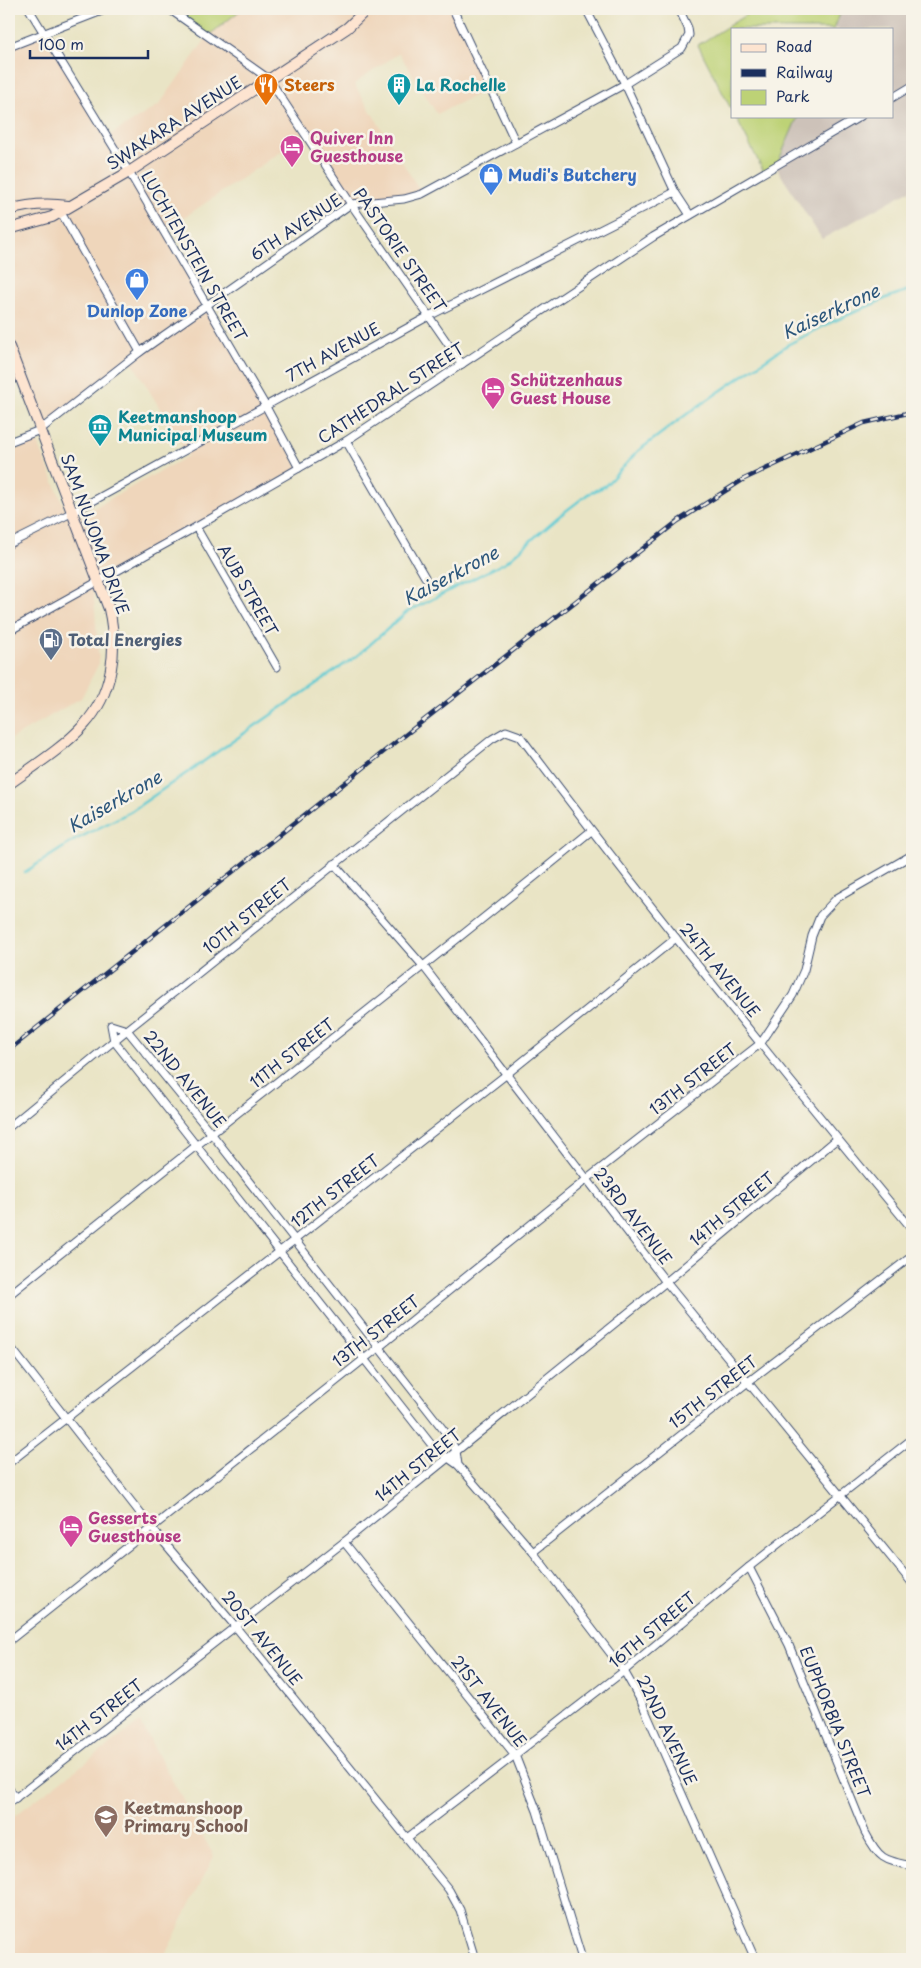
<svg xmlns="http://www.w3.org/2000/svg" width="921" height="1968" font-family="'Playpen Sans',sans-serif">
  <style>
    .built { fill: #efd6bb }
    .industrial { fill: #cdc2b9 }
    .green { fill: #bdd276; stroke: #6c806a }
    .lines { fill: none; stroke-linecap: round; stroke-linejoin: round }
    .stream { stroke: #5dcad3; stroke-width: 2.5 }
    .street-casing { stroke: #3a4a6d; stroke-width: 9 }
    .secondary-casing { stroke: #3a4a6d; stroke-width: 12 }
    .street { stroke: #fff; stroke-width: 7 }
    .secondary { stroke: #fde4d0; stroke-width: 10 }
    .rail-casing { stroke: #1b2f5e; stroke-width: 4.5 }
    .rail { stroke: #f7f3e8; stroke-width: 2.5; stroke-dasharray: 8; stroke-linecap: butt }
    .labels { text-anchor: middle; stroke-width: 5; stroke-linejoin: round; paint-order: stroke }
    .food-label { font-size: 16px; font-weight: bold; fill: #c56008; stroke: #f7f3e8; text-anchor: start }
    .culture-label { font-size: 16px; font-weight: bold; fill: #0d838f; stroke: #f7f3e8; text-anchor: start }
    .street-label { font-size: 16px; fill: #1b2f5e; stroke: #f7f3e8 }
    .hotel-label { font-size: 16px; font-weight: bold; fill: #b23c85; stroke: #f7f3e8; text-anchor: start }
    .shop-label { font-size: 16px; font-weight: bold; fill: #366cbe; stroke: #f7f3e8; text-anchor: start }
    .service-label { font-size: 16px; font-weight: bold; fill: #4e5e75; stroke: #f7f3e8; text-anchor: start }
    .education-label { font-size: 16px; font-weight: bold; fill: #785e54; stroke: #f7f3e8; text-anchor: start }
    .water-label { font-size: 18px; font-style: italic; fill: #2c567b; stroke: #f7f3e8 }
  </style>
  <rect width="100%" height="100%" fill="#f7f3e8"/>
  <filter id="ink" filterUnits="userSpaceOnUse"><feTurbulence type="fractalNoise" baseFrequency=".02" numOctaves="2"/><feDisplacementMap in="SourceGraphic" scale="10" xChannelSelector="R" yChannelSelector="G"/><feConvolveMatrix kernelMatrix="1 2 1 2 8 2 1 2 1" color-interpolation-filters="sRGB"/></filter>
  <filter id="wash" filterUnits="userSpaceOnUse"><feTurbulence type="fractalNoise" baseFrequency=".0096" numOctaves="4" result="noise"/><feDisplacementMap in="SourceGraphic" scale="20" xChannelSelector="R" yChannelSelector="G"/><feGaussianBlur stdDeviation="1.12" result="paint"/><feColorMatrix in="noise" values="0 0 0 0 0 0 0 0 0 0 0 0 0 0 0 0 0 1.4 0 .05"/><feComposite in="paint" operator="in"/></filter>
  <g filter="url(#wash)">
    <rect width="100%" height="100%" fill="#e9e4c5"/>
    <!-- built -->
    <g class="built">
      <polygon points="242,9 453,9 490,88 437,114 399,53 354,84 422,194 351,204 306,135 164,231 299,468 93,585 99,663 81,698 9,740 9,452 37,441 70,521 188,456 131,360 40,430 9,347 9,47 43,33 107,137 159,105 208,36"/>
      <polygon points="140,1722 214,1856 163,1959 9,1959 9,1820"/>
    </g>
    <!-- industrial -->
    <polygon class="industrial" points="842,9 912,9 912,189 822,239 776,167 798,116 892,116 892,29 834,29"/>
    <!-- green -->
    <g class="green">
      <polygon points="169,9 242,9 208,36"/>
      <polygon points="755,9 842,9 834,29 732,29 732,111 698,45"/>
      <polygon points="735,116 798,116 776,167 765,174"/>
    </g>
    <g class="lines">
      <!-- stream -->
      <polyline class="stream" points="25,872 75,840 130,812 358,655 407,612 506,562 558,517 588,494 605,486 638,451 687,414 787,345 832,322 889,297 912,289"/>
    </g>
  </g>
  <g filter="url(#ink)">
    <g class="lines">
      <defs>
        <g id="street">
          <polyline points="29,9 129,172 265,405 299,468"/>
          <polyline points="169,9 269,79 351,204 462,364"/>
          <polyline points="453,9 516,143"/>
          <polyline points="586,9 625,84 675,192 690,215"/>
          <polyline points="9,47 107,9"/>
          <polyline points="892,98 912,86"/>
          <polyline points="59,209 140,352"/>
          <polyline points="346,441 425,577"/>
          <polyline points="9,442 40,430 140,352 351,204 404,199 422,194 625,84 682,48 689,35 688,28 679,9"/>
          <polyline points="196,527 277,667"/>
          <polyline points="9,544 73,512 429,316 675,192"/>
          <polyline points="9,631 196,527 346,441 653,237 861,116"/>
          <polyline points="334,864 424,967 666,1282 912,1583"/>
          <path d="M9,1127L127,1030L492,739L506,731L520,736C646,904 778,1067 912,1229"/>
          <path d="M9,1295C202,1139 399,988 591,831"/>
          <polyline points="9,1345 151,1527 235,1626 449,1890 460,1910 475,1959"/>
          <polyline points="9,1463 507,1074 676,938"/>
          <polyline points="458,1465 456,1451 449,1437 211,1133 127,1030 111,1025 114,1041 434,1448 458,1465 533,1552 624,1671 641,1701 755,1959"/>
          <polyline points="344,1542 515,1755 537,1811 582,1959"/>
          <polyline points="533,1552 748,1382 912,1256"/>
          <path d="M749,1567L789,1645L865,1832C879,1859 883,1860 912,1866"/>
          <polyline points="9,1641 378,1348 587,1179 761,1043 793,995 804,970 812,936 820,916 837,898 912,855"/>
          <polyline points="9,1789 16,1798"/>
          <polyline points="9,1803 344,1542 666,1282 837,1139"/>
          <polyline points="407,1838 624,1671 749,1567 912,1439"/>
        </g>
        <g id="secondary">
          <path d="M9,210C29,204 47,203 68,206"/>
          <polyline points="9,229 52,217 129,172 347,28 367,9"/>
          <path d="M9,347L109,609C118,649 113,693 84,725C63,748 34,766 9,784"/>
        </g>
      </defs>
      <!-- street casing -->
      <use href="#street" class="street-casing"/>
      <!-- secondary casing -->
      <use href="#secondary" class="secondary-casing"/>
      <!-- street -->
      <use href="#street" class="street"/>
      <!-- secondary -->
      <use href="#secondary" class="secondary"/>
      <defs>
        <polyline id="rail" points="9,1050 386,750 678,521 744,479 864,423 912,412"/>
      </defs>
      <!-- rail casing -->
      <use href="#rail" class="rail-casing"/>
      <!-- rail -->
      <use href="#rail" class="rail"/>
    </g>
  </g>
  <!-- icons -->
  <defs>
    <symbol id="restaurant-pin" viewBox="-11 -11 22 30"><path d="M0 17L-7.5 6A9.5 9.5 0 1 1 7.5 6Z" fill="#e8710a" stroke="#f7f3e8"/><path d="M-5-6h1v4h1v-4h1v4h1v-4h1v5L-1.5 .5V6h-2V.5L-5-1ZM5-6V6H3V1.5H1.5Q1.5-4 5-6Z" fill="#fff"/></symbol>
    <symbol id="building-pin" viewBox="-11 -11 22 30"><path d="M0 17L-7.5 6A9.5 9.5 0 1 1 7.5 6Z" fill="#0f9aa8" stroke="#f7f3e8"/><path d="M-4-6H4V6H1V3H-1V6H-4ZM-2.5-4.3h1.7v1.8h-1.7ZM.8-4.3h1.7v1.8H.8ZM-2.5-1h1.7V.8h-1.7ZM.8-1h1.7V.8H.8Z" fill="#fff"/></symbol>
    <symbol id="hotel-pin" viewBox="-11 -11 22 30"><path d="M0 17L-7.5 6A9.5 9.5 0 1 1 7.5 6Z" fill="#d1479c" stroke="#f7f3e8"/><path d="M-6-4.5h1.5V1H6V5H4.5V3h-9V5H-6ZM-4 0a1.8 1.8 0 1 1 3.6 0ZM.5 0V-2.5h3Q6-2.5 6 0Z" fill="#fff"/></symbol>
    <symbol id="shop-pin" viewBox="-11 -11 22 30"><path d="M0 17L-7.5 6A9.5 9.5 0 1 1 7.5 6Z" fill="#3f7fe0" stroke="#f7f3e8"/><path d="M-5-2.5h2.3a2.7 3.5 0 0 1 5.4 0H5L5.5 6h-11ZM-1.5-2.5h3a1.5 2.3 0 0 0-3 0Z" fill="#fff"/></symbol>
    <symbol id="museum-pin" viewBox="-11 -11 22 30"><path d="M0 17L-7.5 6A9.5 9.5 0 1 1 7.5 6Z" fill="#0f9aa8" stroke="#f7f3e8"/><path d="M0-6L6-3V-2H-6V-3ZM-5-1h2V3h-2ZM-1-1h2V3h-2ZM3-1h2V3H3ZM-6 4H6V6H-6Z" fill="#fff"/></symbol>
    <symbol id="fuel-pin" viewBox="-11 -11 22 30"><path d="M0 17L-7.5 6A9.5 9.5 0 1 1 7.5 6Z" fill="#5c6f8a" stroke="#f7f3e8"/><path d="M-5.5-6h7V0h2V4h1.3V-2.5L3-4.5l.8-.8L6-3V5H2.5V1h-1V6h-7ZM-4.2-4.7v3.2H.2V-4.7Z" fill="#fff"/></symbol>
    <symbol id="school-pin" viewBox="-11 -11 22 30"><path d="M0 17L-7.5 6A9.5 9.5 0 1 1 7.5 6Z" fill="#8d6e63" stroke="#f7f3e8"/><path d="M0-5L7-2L0 1L-7-2ZM-4 1L0 2.5L4 1V4Q0 6-4 4Z" fill="#fff"/></symbol>
  </defs>
  <g fill-rule="evenodd">
    <use href="#restaurant-pin" x="252" y="71" width="28" height="38"/>
    <use href="#building-pin" x="385" y="71" width="28" height="38"/>
    <use href="#hotel-pin" x="278" y="133" width="28" height="38"/>
    <use href="#shop-pin" x="477" y="161" width="28" height="38"/>
    <use href="#shop-pin" x="123" y="266" width="28" height="38"/>
    <use href="#hotel-pin" x="479" y="375" width="28" height="38"/>
    <use href="#museum-pin" x="86" y="412" width="28" height="38"/>
    <use href="#fuel-pin" x="37" y="626" width="28" height="38"/>
    <use href="#hotel-pin" x="57" y="1513" width="28" height="38"/>
    <use href="#school-pin" x="92" y="1803" width="28" height="38"/>
  </g>
  <g class="labels">
    <!-- food labels -->
    <g class="food-label">
      <text x="284" y="91">Steers</text>
    </g>
    <!-- culture labels -->
    <g class="culture-label">
      <text x="416" y="91">La Rochelle</text>
      <text x="118" y="423">Keetmanshoop<tspan x="118" dy="18">Municipal Museum</tspan></text>
    </g>
    <!-- street labels -->
    <g class="street-label">
      <text transform="translate(174 123) rotate(-33)" y="6">SWAKARA AVENUE</text>
      <text transform="translate(296 227) rotate(-34)" y="6">6TH AVENUE</text>
      <text transform="translate(400 250) rotate(55)" y="6">PASTORIE STREET</text>
      <text transform="translate(194 256) rotate(60)" y="6">LUCHTENSTEIN STREET</text>
      <text transform="translate(333 352) rotate(-29)" y="6">7TH AVENUE</text>
      <text transform="translate(391 393) rotate(-33)" y="6">CATHEDRAL STREET</text>
      <text transform="translate(95 534) rotate(70)" y="6">SAM NUJOMA DRIVE</text>
      <text transform="translate(248 590) rotate(60)" y="6">AUB STREET</text>
      <text transform="translate(247 916) rotate(-39)" y="6">10TH STREET</text>
      <text transform="translate(720 970) rotate(51)" y="6">24TH AVENUE</text>
      <text transform="translate(292 1053) rotate(-38)" y="6">11TH STREET</text>
      <text transform="translate(185 1079) rotate(51)" y="6">22ND AVENUE</text>
      <text transform="translate(693 1079) rotate(-38)" y="6">13TH STREET</text>
      <text transform="translate(335 1191) rotate(-38)" y="6">12TH STREET</text>
      <text transform="translate(732 1209) rotate(-40)" y="6">14TH STREET</text>
      <text transform="translate(633 1216) rotate(53)" y="6">23RD AVENUE</text>
      <text transform="translate(376 1331) rotate(-38)" y="6">13TH STREET</text>
      <text transform="translate(713 1392) rotate(-38)" y="6">15TH STREET</text>
      <text transform="translate(418 1465) rotate(-39)" y="6">14TH STREET</text>
      <text transform="translate(652 1630) rotate(-40)" y="6">16TH STREET</text>
      <text transform="translate(262 1638) rotate(51)" y="6">20ST AVENUE</text>
      <text transform="translate(489 1701) rotate(52)" y="6">21ST AVENUE</text>
      <text transform="translate(99 1715) rotate(-38)" y="6">14TH STREET</text>
      <text transform="translate(835 1722) rotate(68)" y="6">EUPHORBIA STREET</text>
      <text transform="translate(667 1730) rotate(65)" y="6">22ND AVENUE</text>
    </g>
    <!-- hotel labels -->
    <g class="hotel-label">
      <text x="310" y="144">Quiver Inn<tspan x="310" dy="18">Guesthouse</tspan></text>
      <text x="510" y="386">Schützenhaus<tspan x="510" dy="18">Guest House</tspan></text>
      <text x="88" y="1524">Gesserts<tspan x="88" dy="18">Guesthouse</tspan></text>
    </g>
    <!-- shop labels -->
    <g class="shop-label">
      <text x="508" y="181">Mudi's Butchery</text>
      <text x="137" y="317" text-anchor="middle">Dunlop Zone</text>
    </g>
    <!-- service labels -->
    <g class="service-label">
      <text x="68" y="646">Total Energies</text>
    </g>
    <!-- education labels -->
    <g class="education-label">
      <text x="124" y="1814">Keetmanshoop<tspan x="124" dy="18">Primary School</tspan></text>
    </g>
    <!-- water labels -->
    <g class="water-label">
      <text transform="translate(831 312) rotate(-25)" y="6">Kaiserkrone</text>
      <text transform="translate(451 576) rotate(-28)" y="6">Kaiserkrone</text>
      <text transform="translate(115 802) rotate(-30)" y="6">Kaiserkrone</text>
    </g>
  </g>
  <!-- margin -->
  <rect width="921" height="1968" fill="none" stroke="#f7f3e8" stroke-width="30"/>
  <!-- legend -->
  <rect x="731" y="28" width="162" height="90" fill="#f7f3e8" stroke="#9fa5b1"/>
  <rect x="741" y="44" width="25" height="8" fill="#fde4d0" stroke="#9fa5b1"/>
  <text x="776" y="52" font-size="15" fill="#1b2f5e">Road</text>
  <rect x="741" y="69" width="25" height="8" fill="#1b2f5e" stroke="#9fa5b1"/>
  <text x="776" y="78" font-size="15" fill="#1b2f5e">Railway</text>
  <rect x="741" y="90" width="25" height="15" fill="#bdd276" stroke="#9fa5b1"/>
  <text x="776" y="102" font-size="15" fill="#1b2f5e">Park</text>
  <!-- scale -->
  <path d="M30 50v8h118v-8" fill="none" stroke="#1b2f5e" stroke-width="2.5"/>
  <text x="38" y="50" font-size="15" fill="#1b2f5e" stroke="#f7f3e8" stroke-width="4" paint-order="stroke">100 m</text>
</svg>
